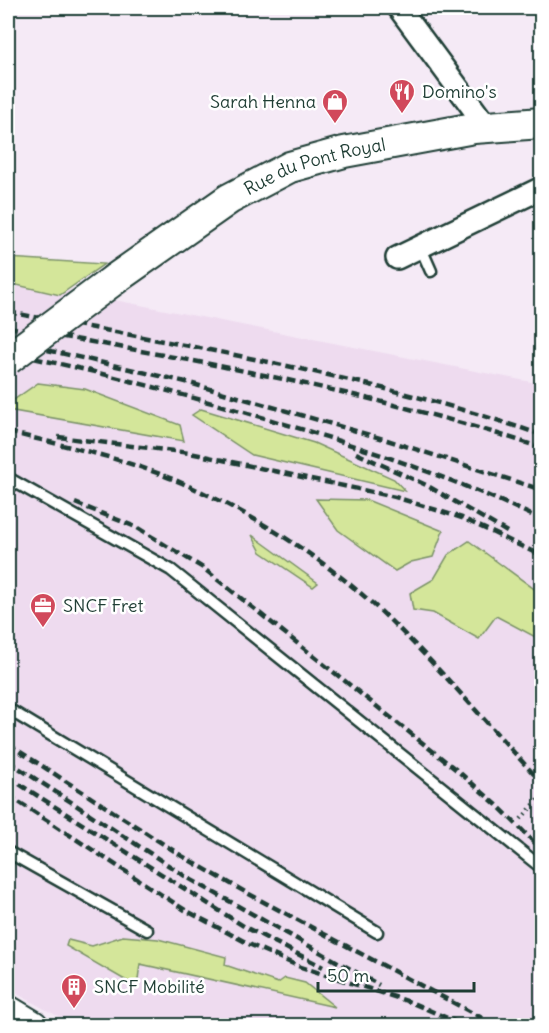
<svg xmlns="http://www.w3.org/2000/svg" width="549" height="1033" font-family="Delius,sans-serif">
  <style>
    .built { fill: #eedbef }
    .green { fill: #d4e69a; stroke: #7a9267; stroke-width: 1.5 }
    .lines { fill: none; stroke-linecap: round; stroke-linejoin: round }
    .service-casing { stroke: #1f3d34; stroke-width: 15 }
    .minor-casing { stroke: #1f3d34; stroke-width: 26 }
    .secondary-casing { stroke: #1f3d34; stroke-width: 34 }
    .path { stroke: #1f3d34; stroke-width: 4; stroke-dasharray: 1.5 4.5; stroke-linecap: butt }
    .service { stroke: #fff; stroke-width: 10 }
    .minor { stroke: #fff; stroke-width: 21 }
    .secondary { stroke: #fff; stroke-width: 30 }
    .rail { stroke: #1f3d34; stroke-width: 4.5; stroke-dasharray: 9 4.5; stroke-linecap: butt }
    .secondary-bridge-casing { stroke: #1f3d34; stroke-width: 34; stroke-linecap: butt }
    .secondary-bridge { stroke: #fff; stroke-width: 30 }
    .labels { text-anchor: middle; stroke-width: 5; stroke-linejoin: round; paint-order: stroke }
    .poi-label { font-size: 18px; fill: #1f3d34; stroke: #fff; text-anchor: start }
    .street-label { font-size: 18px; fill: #1f3d34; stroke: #fff }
  </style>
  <rect width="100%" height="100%" fill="#f5eaf6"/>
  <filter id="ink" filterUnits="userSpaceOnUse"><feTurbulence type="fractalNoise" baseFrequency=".0167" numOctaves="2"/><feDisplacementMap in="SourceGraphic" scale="12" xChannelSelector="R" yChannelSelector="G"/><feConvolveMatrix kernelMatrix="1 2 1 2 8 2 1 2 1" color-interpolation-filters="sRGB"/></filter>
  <g filter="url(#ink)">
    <!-- built -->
    <polygon class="built" points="8,279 541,384 541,1025 74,1025 8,989"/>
    <!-- green -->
    <g class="green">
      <polygon points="8,258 104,264 60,295 8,283"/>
      <polygon points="38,383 85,389 180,425 184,441 8,410 8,404"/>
      <polygon points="201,409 314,443 394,479 405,491 252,455 192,415"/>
      <polygon points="316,499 367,500 443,531 433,557 411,562 395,571 338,530"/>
      <polygon points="252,535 318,583 313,587 261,552"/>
      <polygon points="469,541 541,594 541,640 496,616 479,639 433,613 413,610 410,593 434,579 448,555"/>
      <polygon points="123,936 158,939 226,957 225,965 278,983 285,978 305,983 335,1007 140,964 137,987 66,946 68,940 92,946"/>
    </g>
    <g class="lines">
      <defs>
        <g id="service">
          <polyline points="420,246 431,271"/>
          <polyline points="8,478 171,570 542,868"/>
          <polyline points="8,709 377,932"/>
          <polyline points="8,852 147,930"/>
        </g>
        <g id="minor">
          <polyline points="399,8 487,127"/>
          <polyline points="397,258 542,188"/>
        </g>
        <g id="secondary">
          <path id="s1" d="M115,279L229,199L290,167L344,152L474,128L542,123"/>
          <polyline points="8,1011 33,1026"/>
        </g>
      </defs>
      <!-- service casing -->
      <use href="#service" class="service-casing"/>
      <!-- minor casing -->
      <use href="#minor" class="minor-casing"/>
      <!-- secondary casing -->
      <use href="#secondary" class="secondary-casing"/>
      <!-- path -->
      <polyline class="path" points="521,819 542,795"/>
      <!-- service -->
      <use href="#service" class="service"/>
      <!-- minor -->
      <use href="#minor" class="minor"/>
      <!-- secondary -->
      <use href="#secondary" class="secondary"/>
      <!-- rail -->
      <g class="rail">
        <path d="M8,312C187,346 368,375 542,435"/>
        <path d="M8,327C187,359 368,390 542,448"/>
        <polyline points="8,341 186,382 387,440 542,490"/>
        <path d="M8,353C90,369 170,391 251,414C350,443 448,475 542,520"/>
        <path d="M8,432C66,446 127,459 182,483C251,513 317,554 373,604C433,659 486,723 542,783"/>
        <polyline points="58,437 190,453 395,497 462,518 542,556"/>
        <polyline points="356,453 426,485 507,532"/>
        <polyline points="75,503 136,527 203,568 459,772 497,805 542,850"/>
        <polyline points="8,744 182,856 247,893 497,1026"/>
        <polyline points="8,761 188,878 379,985"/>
        <polyline points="8,777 245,927 323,967"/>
        <polyline points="8,795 185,910 251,945 298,966 410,1002 466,1026"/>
      </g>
      <defs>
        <polyline id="secondary-bridge" points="8,359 115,279"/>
      </defs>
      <!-- secondary-bridge casing -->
      <use href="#secondary-bridge" class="secondary-bridge-casing"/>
      <!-- secondary-bridge -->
      <use href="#secondary-bridge" class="secondary-bridge"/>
    </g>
  </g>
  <!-- icons -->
  <defs>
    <symbol id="restaurant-pin" viewBox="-11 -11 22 30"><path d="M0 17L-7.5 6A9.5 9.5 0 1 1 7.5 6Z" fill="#d1495b" stroke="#fff"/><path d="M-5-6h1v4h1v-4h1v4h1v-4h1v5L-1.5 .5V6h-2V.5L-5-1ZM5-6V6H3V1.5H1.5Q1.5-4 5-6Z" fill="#fff"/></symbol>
    <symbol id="shop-pin" viewBox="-11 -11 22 30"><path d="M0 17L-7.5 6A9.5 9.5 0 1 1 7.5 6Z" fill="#d1495b" stroke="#fff"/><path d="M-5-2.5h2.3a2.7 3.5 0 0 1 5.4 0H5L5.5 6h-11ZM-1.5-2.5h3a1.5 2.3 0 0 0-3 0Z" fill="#fff"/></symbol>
    <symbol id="office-pin" viewBox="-11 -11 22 30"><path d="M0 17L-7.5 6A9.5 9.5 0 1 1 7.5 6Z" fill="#d1495b" stroke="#fff"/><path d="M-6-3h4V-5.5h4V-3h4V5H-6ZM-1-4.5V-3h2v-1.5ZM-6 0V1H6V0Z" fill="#fff"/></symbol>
    <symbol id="building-pin" viewBox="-11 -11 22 30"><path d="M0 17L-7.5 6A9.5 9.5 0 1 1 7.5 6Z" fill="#d1495b" stroke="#fff"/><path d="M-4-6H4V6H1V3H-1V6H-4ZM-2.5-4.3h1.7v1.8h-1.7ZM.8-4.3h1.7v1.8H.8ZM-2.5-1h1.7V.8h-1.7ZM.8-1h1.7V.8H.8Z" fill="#fff"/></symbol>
  </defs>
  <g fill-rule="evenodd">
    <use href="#restaurant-pin" x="387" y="77" width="30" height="40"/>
    <use href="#shop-pin" x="320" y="87" width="30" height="40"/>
    <use href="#office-pin" x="28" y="591" width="30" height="40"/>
    <use href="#building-pin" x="59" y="972" width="30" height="40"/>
  </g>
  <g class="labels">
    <!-- poi labels -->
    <g class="poi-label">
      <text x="422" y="98">Domino's</text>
      <text x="316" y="108" text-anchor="end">Sarah Henna</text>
      <text x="63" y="612">SNCF Fret</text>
      <text x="94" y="993">SNCF Mobilité</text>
    </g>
    <!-- street labels -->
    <g class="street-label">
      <text dy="6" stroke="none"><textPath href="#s1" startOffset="232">Rue du Pont Royal</textPath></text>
    </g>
  </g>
  <!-- margin -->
  <rect width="549" height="1033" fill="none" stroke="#fff" stroke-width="30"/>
  <rect x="15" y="15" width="519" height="1003" fill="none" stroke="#1f3d34" stroke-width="2" filter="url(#ink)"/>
  <!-- scale -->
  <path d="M318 982v9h156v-9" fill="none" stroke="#1f3d34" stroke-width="3"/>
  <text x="327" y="982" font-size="18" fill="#1f3d34" stroke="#ffffff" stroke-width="4.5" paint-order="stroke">50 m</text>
</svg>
